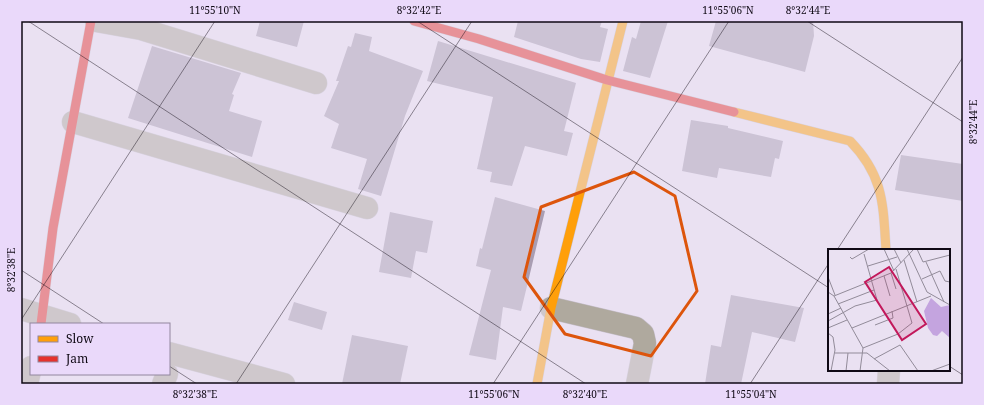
<svg xmlns="http://www.w3.org/2000/svg" width="984" height="405" font-family="'Noto Serif',serif">
  <style>
    .building { fill: #a99db2 }
    .lines { fill: none; stroke-linecap: round; stroke-linejoin: round }
    .street-casing { stroke: #c7c0cd; stroke-width: 23 }
    .slow-casing { stroke: #c7c0cd; stroke-width: 10 }
    .jam-casing { stroke: #c7c0cd; stroke-width: 10 }
    .street { stroke: #afa99e; stroke-width: 22 }
    .slow { stroke: #ff9f0a; stroke-width: 9 }
    .jam { stroke: #e5322d; stroke-width: 9 }
    .marked { fill: none; stroke: #dd550c; stroke-width: 3; stroke-linejoin: round }
    .ticks { fill: none; stroke: #0f0914; stroke-width: 1; stroke-opacity: 0.45 }
    .inset-road { fill: none; stroke: #928b99; stroke-width: 1 }
    .view { fill: #c2185b; fill-opacity: 0.15; stroke: #c2185b; stroke-width: 2 }
    .inset-edge { fill: none; stroke: #0f0914; stroke-width: 2 }
    .neatline { fill: none; stroke: #0f0914; stroke-width: 1.5 }
    .ticks-label { font-size: 10px; text-anchor: middle; fill: #0f0914 }
  </style>
  <rect width="100%" height="100%" fill="#eae1f2"/>
  <!-- building -->
  <g class="building">
    <polygon points="260,21 304,21 297,47 256,36"/>
    <polygon points="518,21 602,21 600,27 608,29 600,62 581,59 514,37"/>
    <polygon points="641,21 668,21 650,78 623,71 632,37 636,39"/>
    <polygon points="716,21 813,21 814,36 805,72 709,46"/>
    <polygon points="355,33 372,37 369,51 423,71 405,116 381,196 358,189 367,159 331,148 339,124 324,116 339,81 336,81 348,46 351,47"/>
    <polygon points="438,41 576,83 564,131 573,133 567,156 525,146 512,186 490,182 492,172 477,169 493,97 427,81"/>
    <polygon points="152,46 241,73 232,94 234,95 229,111 262,121 252,157 128,118"/>
    <polygon points="691,120 728,126 728,128 783,141 779,159 775,158 771,177 719,168 717,178 682,171"/>
    <polygon points="901,155 963,164 963,201 895,190"/>
    <polygon points="495,197 545,211 521,311 503,307 496,360 469,355 491,270 476,266 480,248 482,249"/>
    <polygon points="390,212 433,221 427,253 416,251 411,278 379,272"/>
    <polygon points="731,295 804,308 795,342 752,332 741,384 705,384 711,345 721,347"/>
    <polygon points="294,302 327,312 322,330 288,320"/>
    <polygon points="352,335 408,346 400,384 342,384"/>
  </g>
  <g class="lines">
    <defs>
      <g id="street">
        <polyline points="96,21 141,29 316,83"/>
        <polyline points="73,122 367,208"/>
        <polyline points="551,308 636,328 643,334 645,343 637,384"/>
        <polyline points="21,309 70,324"/>
        <polyline points="169,353 284,384"/>
        <polyline points="27,384 31,367"/>
        <polyline points="163,384 167,374"/>
        <polyline points="888,384 889,370"/>
      </g>
      <g id="slow">
        <path d="M734,112L850,141C884,176 883,204 886,250"/>
        <polyline points="537,384 551,308 623,21"/>
      </g>
      <g id="jam">
        <polyline points="414,21 479,39 607,80 734,112"/>
        <polyline points="41,324 53,228 91,21"/>
      </g>
    </defs>
    <!-- street casing -->
    <use href="#street" class="street-casing"/>
    <!-- slow casing -->
    <use href="#slow" class="slow-casing"/>
    <!-- jam casing -->
    <use href="#jam" class="jam-casing"/>
    <!-- street -->
    <use href="#street" class="street"/>
    <!-- slow -->
    <use href="#slow" class="slow"/>
    <!-- jam -->
    <use href="#jam" class="jam"/>
  </g>
  <!-- marked area -->
  <path d="M0 0H984V405H0ZM634,172L675,196L697,291L651,356L565,334L524,277L541,207Z" fill="#eae1f2" fill-opacity=".55" fill-rule="evenodd"/>
  <path class="marked" d="M634,172L675,196L697,291L651,356L565,334L524,277L541,207Z"/>
  <!-- ticks -->
  <path class="ticks" d="M28,21L586,384M417,21L829,288M807,21L963,122M837,250L963,57M21,270L104,324M21,320L215,21M169,366L197,384M949,366L963,375M236,384L472,21M493,384L729,21M750,384L829,263"/>
  <!-- overview -->
  <g transform="translate(828 249)">
    <rect width="122" height="122" fill="#eae1f2"/>
    <path d="M103,49L113,58L122,56V89L114,82L109,87L105,86L100,79L96,62Z" fill="#c4a4df"/>
    <path class="inset-road" d="M56,0L66,22M66,0L73,14M79,0L99,43L122,56M89,0L95,13L122,6M22,8L24,10L41,0M76,11L89,53M98,13L116,53M40,17L69,8M63,24L68,40M56,27L62,47M0,28L7,46M94,30L112,22L117,32L122,33M0,43L6,47L63,24L86,0M6,47L35,99L32,122M10,55L46,41M0,65L13,59M0,72L27,57L49,51L36,5M47,76L65,69L64,62M0,79L19,71M24,79L103,47M0,84L5,88L7,101L3,122M35,99L70,85L84,74L68,20M7,104H39L62,122M46,110L72,96L90,122M18,122L20,104M103,122L122,115"/>
    <path class="view" d="M61,18L98,75L74,91L37,33Z"/>
    <rect width="122" height="122" class="inset-edge"/>
  </g>
  <!-- border -->
  <rect width="984" height="405" fill="none" stroke="#ead9fa" stroke-width="44"/>
  <!-- legend -->
  <rect x="30" y="323" width="140" height="52" fill="#ead9fa" stroke="#92869e"/>
  <rect x="38" y="336" width="20" height="6" fill="#ff9f0a" stroke="#92869e"/>
  <text x="66" y="343" font-size="12" fill="#0f0914">Slow</text>
  <rect x="38" y="356" width="20" height="6" fill="#e5322d" stroke="#92869e"/>
  <text x="66" y="363" font-size="12" fill="#0f0914">Jam</text>
  <rect x="22" y="22" width="940" height="361" class="neatline"/>
  <g class="ticks-label">
    <text x="215" y="14">11°55'10"N</text>
    <text x="419" y="14">8°32'42"E</text>
    <text x="728" y="14">11°55'06"N</text>
    <text x="808" y="14">8°32'44"E</text>
    <text transform="translate(973 122) rotate(-90)" y="4">8°32'44"E</text>
    <text transform="translate(11 270) rotate(-90)" y="4">8°32'38"E</text>
    <text x="195" y="398">8°32'38"E</text>
    <text x="494" y="398">11°55'06"N</text>
    <text x="585" y="398">8°32'40"E</text>
    <text x="751" y="398">11°55'04"N</text>
  </g>
</svg>
